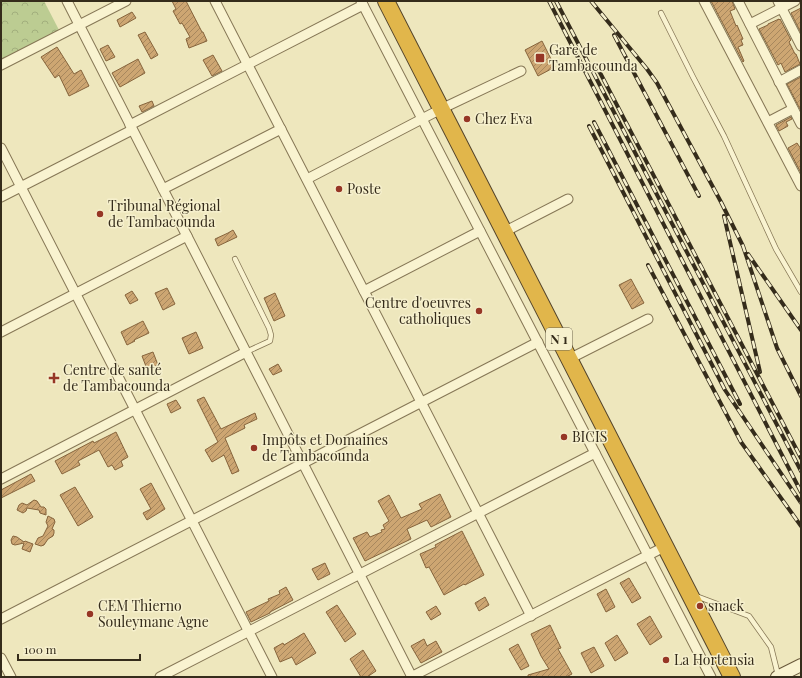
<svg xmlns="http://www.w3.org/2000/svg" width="802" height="678" font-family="'Playfair Display',serif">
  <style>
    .park { fill: url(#park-crowns) }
    .building { fill: url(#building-hatch); stroke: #86643c }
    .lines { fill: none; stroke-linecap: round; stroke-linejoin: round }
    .lane-casing { stroke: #867756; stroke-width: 6 }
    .street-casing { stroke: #867756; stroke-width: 11 }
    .secondary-casing { stroke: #68583a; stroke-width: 14 }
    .highway-casing { stroke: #54442b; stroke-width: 18 }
    .lane { stroke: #f9f3d0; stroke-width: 4.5 }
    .street { stroke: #f9f3d0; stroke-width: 9 }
    .secondary { stroke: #f9f3d0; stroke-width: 12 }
    .highway { stroke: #e1b64b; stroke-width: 16 }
    .rail-casing { stroke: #352c1b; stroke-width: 4 }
    .rail { stroke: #f6f0cd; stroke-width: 2.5; stroke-dasharray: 8; stroke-linecap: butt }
    .poi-dot { fill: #963625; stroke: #f6f0cd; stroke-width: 1.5 }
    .labels { text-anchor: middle; stroke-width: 3; stroke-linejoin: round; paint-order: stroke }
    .shield { fill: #f6f0cd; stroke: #6f6750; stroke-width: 1 }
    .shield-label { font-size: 13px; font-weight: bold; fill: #352c1b }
    .poi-label { font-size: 14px; fill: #352c1b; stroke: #f6f0cd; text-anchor: start }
  </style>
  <defs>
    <pattern id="park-crowns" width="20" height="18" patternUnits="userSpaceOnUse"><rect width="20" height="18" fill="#bccc92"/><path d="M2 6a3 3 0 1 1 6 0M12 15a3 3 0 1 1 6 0" fill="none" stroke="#a2af7d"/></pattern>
    <pattern id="building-hatch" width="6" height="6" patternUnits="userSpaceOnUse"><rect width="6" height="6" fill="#cda672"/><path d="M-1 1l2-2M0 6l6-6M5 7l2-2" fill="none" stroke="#a7875d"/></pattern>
  </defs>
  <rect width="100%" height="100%" fill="#eee7bd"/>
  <!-- park -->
  <polygon class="park" points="1,1 44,1 59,30 1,60"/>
  <!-- building -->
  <g class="building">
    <polygon points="172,1 186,1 202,32 203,32 207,41 189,48 186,39 190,37 182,23 180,24 173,11 176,9"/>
    <polygon points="711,1 732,1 735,9 730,11 736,26 737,25 743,39 741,40 743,45 738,47 744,61 743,62"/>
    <polygon points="801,8 801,33 791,13"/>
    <polygon points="132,12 136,18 120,27 117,20"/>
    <polygon points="779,19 779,20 780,19 791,40 789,42 795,54 796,54 800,64 785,72 781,63 778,65 759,29 768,25 768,24"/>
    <polygon points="145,32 158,55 151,59 138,35"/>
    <polygon points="542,41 555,67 538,76 525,50"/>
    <polygon points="108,45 115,57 106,61 100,49"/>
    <polygon points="57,47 74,74 81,70 89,86 69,96 59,75 55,78 41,57"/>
    <polygon points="213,55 222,71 212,76 203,60"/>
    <polygon points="138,59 145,73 120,87 112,73"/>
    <polygon points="801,77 801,111 787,84"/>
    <polygon points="152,101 154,106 142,112 139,106"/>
    <polygon points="791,117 792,119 786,122 788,126 779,131 776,125"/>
    <polygon points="797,143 801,149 801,173 788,148"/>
    <polygon points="233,230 237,237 218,246 215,239 228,233"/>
    <polygon points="631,279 644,303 632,309 619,285"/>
    <polygon points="167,288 175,304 163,310 155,293"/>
    <polygon points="132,291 138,300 130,304 125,295"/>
    <polygon points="275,293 285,316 274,321 264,298"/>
    <polygon points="143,321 149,333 134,340 135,341 127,345 121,332"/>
    <polygon points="196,332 203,348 189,354 182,338"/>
    <polygon points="153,352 158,365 147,369 142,356"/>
    <polygon points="278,364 282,371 273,375 269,369"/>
    <polygon points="204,397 221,429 255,413 257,419 244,425 245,428 225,438 239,471 232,474 224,455 212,462 205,450 218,442 197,400"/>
    <polygon points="176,400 181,408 171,413 167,404"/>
    <polygon points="116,432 128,457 121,461 123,466 115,470 112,465 108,467 99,450 78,461 80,465 62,474 55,461 93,441 94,443"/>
    <polygon points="31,474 35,481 1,498 1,490"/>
    <polygon points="151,483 165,509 147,520 143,513 151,509 140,489"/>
    <polygon points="75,487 93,517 78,526 60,495"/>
    <polygon points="440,494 451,517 431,527 427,520 407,529 411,539 365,561 353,538 367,532 370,537 382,532 381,530 385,529 383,525 389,521 378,501 389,495 401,518 422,509 419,504"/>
    <polygon points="34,500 37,501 41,507 44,507 46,509 46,515 40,513 39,510 27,508 26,511 23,513 17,510 19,505 22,503 27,505"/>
    <polygon points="48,516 54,519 55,522 52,529 54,530 54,533 53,536 48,539 44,545 41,546 35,544 38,538 43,536 48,526 46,522"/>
    <polygon points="462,531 484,575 465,585 464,584 444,595 429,567 426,568 420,554 436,547 435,545"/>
    <polygon points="13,536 17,537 24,542 25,541 33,544 30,552 22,549 24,543 15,545 12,544 11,540"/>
    <polygon points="325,563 330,574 318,580 312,569"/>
    <polygon points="629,578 641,598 632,603 620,583"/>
    <polygon points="286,587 293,600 270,612 270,613 251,622 246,612 269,601 268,599 280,594 279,591"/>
    <polygon points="606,589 615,607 606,612 597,594"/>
    <polygon points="485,597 489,605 479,611 475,603"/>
    <polygon points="337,605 356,634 345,642 326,612"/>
    <polygon points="436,606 441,614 431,620 426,612"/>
    <polygon points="650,616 662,637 650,645 637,624"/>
    <polygon points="550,625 561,648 558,649 572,674 566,677 528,677 528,675 549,669 541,656 531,634"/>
    <polygon points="304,633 316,653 296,665 292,657 280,662 274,648 283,643 284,645"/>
    <polygon points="617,635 628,653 615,661 605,643"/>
    <polygon points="424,639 427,646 436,641 442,652 421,663 411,646"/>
    <polygon points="518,644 529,666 521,670 509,649"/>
    <polygon points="594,647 604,666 591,673 581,653"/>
    <polygon points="363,650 376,671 367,677 361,677 350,659"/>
  </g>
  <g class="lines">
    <defs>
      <g id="lane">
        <polyline points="661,13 693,77 724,136 776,249 801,292"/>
        <polyline points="235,259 269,328 271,335 270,341 246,352"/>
        <polyline points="696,596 749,616 771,647 778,675"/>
      </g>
      <g id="street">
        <polyline points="67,1 412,677"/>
        <polyline points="215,1 531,616"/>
        <polyline points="361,1 711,677"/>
        <polyline points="704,1 801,186"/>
        <polyline points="738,1 801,124"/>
        <polyline points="778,1 801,46"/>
        <polyline points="750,24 795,1"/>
        <polyline points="1,65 126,1"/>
        <polyline points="779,82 801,70"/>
        <polyline points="768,122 793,109"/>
        <polyline points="130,125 363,5"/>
        <polyline points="1,148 272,677"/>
        <polyline points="307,179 441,109 521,71"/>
        <polyline points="163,189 281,129"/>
        <polyline points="1,197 132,130"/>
        <polyline points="504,232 568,199"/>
        <polyline points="364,291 480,231"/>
        <polyline points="1,332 187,236"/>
        <polyline points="569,359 648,319"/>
        <polyline points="1,479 246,352"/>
        <polyline points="1,619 538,342"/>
        <polyline points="1,658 11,677"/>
        <polyline points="160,677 595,453"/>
        <polyline points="411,677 666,546"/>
      </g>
      <polyline id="secondary" points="777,677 801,665"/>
      <polyline id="highway" points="386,1 732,677"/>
    </defs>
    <!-- lane casing -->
    <use href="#lane" class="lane-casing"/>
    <!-- street casing -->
    <use href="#street" class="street-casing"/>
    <!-- secondary casing -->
    <use href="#secondary" class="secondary-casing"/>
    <!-- highway casing -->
    <use href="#highway" class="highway-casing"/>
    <!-- lane -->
    <use href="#lane" class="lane"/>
    <!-- street -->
    <use href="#street" class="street"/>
    <!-- secondary -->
    <use href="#secondary" class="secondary"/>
    <!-- highway -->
    <use href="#highway" class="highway"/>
    <defs>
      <g id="rail">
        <polyline points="549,1 801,492"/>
        <polyline points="556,1 801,471"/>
        <polyline points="591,1 647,69 657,83 721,202 743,246 777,348 801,396"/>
        <polyline points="614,35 699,196"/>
        <polyline points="596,65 801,458"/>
        <polyline points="594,122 740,404"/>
        <polyline points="589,126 725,390 801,503"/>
        <polyline points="724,216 760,372"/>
        <polyline points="748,254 801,330"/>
        <polyline points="648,265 741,442 801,526"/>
      </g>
    </defs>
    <!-- rail casing -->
    <use href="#rail" class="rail-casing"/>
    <!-- rail -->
    <use href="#rail" class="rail"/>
  </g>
  <!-- markers -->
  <g class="poi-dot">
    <rect x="535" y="53" width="10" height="10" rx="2"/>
    <circle cx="467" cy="119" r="4"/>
    <circle cx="339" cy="189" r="4"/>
    <circle cx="100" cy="214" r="4"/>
    <circle cx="479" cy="311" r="4"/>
    <path d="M52 372h4v4h4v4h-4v4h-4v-4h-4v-4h4z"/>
    <circle cx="564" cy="437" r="4"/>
    <circle cx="254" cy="448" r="4"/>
    <circle cx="700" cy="606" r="4"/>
    <circle cx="90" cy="614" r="4"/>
    <circle cx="666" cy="660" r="4"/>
  </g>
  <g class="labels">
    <!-- shield labels -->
    <rect class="shield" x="546" y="328" width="26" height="22" rx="3"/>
    <g class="shield-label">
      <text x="559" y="344">N 1</text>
    </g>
    <!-- poi labels -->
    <g class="poi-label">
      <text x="549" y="55">Gare de<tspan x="549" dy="16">Tambacounda</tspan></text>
      <text x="475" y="124">Chez Eva</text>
      <text x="347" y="194">Poste</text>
      <text x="108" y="211">Tribunal Régional<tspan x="108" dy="16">de Tambacounda</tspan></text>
      <text x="471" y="308" text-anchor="end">Centre d'oeuvres<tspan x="471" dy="16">catholiques</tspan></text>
      <text x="63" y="375">Centre de santé<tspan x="63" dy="16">de Tambacounda</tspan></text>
      <text x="572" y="442">BICIS</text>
      <text x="262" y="445">Impôts et Domaines<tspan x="262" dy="16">de Tambacounda</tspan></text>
      <text x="98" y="611">CEM Thierno<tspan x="98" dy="16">Souleymane Agne</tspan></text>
      <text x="708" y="611">snack</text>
      <text x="674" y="665">La Hortensia</text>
    </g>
  </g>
  <!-- border -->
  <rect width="802" height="678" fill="none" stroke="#352c1b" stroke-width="4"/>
  <!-- scale -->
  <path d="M18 654v6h122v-6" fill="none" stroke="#352c1b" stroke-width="2"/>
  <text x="24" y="654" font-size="12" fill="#352c1b" stroke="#f6f0cd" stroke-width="3" paint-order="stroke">100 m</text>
</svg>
